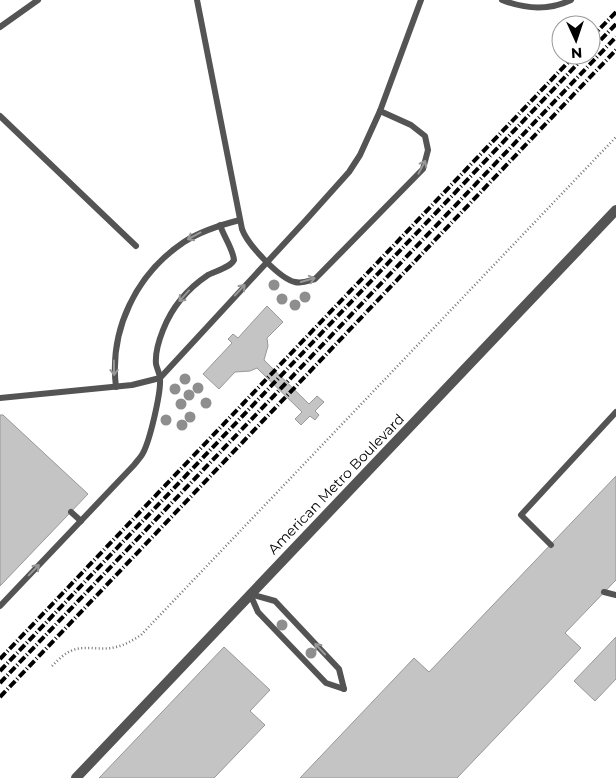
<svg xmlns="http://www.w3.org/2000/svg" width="616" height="778" font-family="Montserrat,sans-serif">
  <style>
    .building { fill: #c4c4c4; stroke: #989898 }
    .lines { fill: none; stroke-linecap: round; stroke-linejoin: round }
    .path { stroke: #767676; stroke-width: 2.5; stroke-dasharray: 1 2.5; stroke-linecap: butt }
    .service { stroke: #545454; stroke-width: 6 }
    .minor { stroke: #545454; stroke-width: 10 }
    .rail { stroke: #000; stroke-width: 4; stroke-dasharray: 8 2.5 1 2.5; stroke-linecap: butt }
    .tree { fill: #8e8e8e }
    .oneway { stroke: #989898 }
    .labels { text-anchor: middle; stroke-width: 4; stroke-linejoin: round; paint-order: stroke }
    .street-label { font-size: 14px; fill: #000; stroke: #fff }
  </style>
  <rect width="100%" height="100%" fill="#fff"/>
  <!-- building -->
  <g class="building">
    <polygon points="267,306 283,322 267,338 268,346 264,360 309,404 317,396 324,402 315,411 319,415 315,420 310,416 301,425 295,419 302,412 257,368 250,371 235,372 219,389 203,374 232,343 228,339 233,334 238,338"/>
    <polygon points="0,415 3,415 88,494 0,586"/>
    <polygon points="616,476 616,580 565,633 581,648 457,778 300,778 414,658 429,672"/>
    <polygon points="616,637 616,679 595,701 574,681"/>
    <polygon points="224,647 270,690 250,711 265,725 214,778 99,778"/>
  </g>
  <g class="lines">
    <!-- path -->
    <path class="path" d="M52,666C58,660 65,653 73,650C87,645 102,651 116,647C125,645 133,640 141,635L616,137"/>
    <!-- service -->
    <g class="service">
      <path d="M197,0L242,229C247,244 280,279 295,282C302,284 308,281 315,279L423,169L428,150L425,136L411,125L380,111"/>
      <path d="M502,0C525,9 548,11 571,0"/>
      <polyline points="0,27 38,0"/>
      <polyline points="0,116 136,246"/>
      <path d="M116,387C109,330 136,274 184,242C201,231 220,225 240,220"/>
      <polyline points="0,398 132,385 160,378 306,220 349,172 360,155 380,111 421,0"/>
      <polyline points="71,512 81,521"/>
      <polyline points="551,545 521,515 616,412"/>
      <polyline points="604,592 616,595"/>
      <polyline points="250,594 275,601 339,669 344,689"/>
      <polyline points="250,594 258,612 326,683 344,689"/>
      <path d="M0,606L134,465C137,461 141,457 143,453C150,440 161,393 160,379C160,374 157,369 156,364C155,353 159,340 163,330C172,307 187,289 208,275C216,271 231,267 234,260C233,249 224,237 220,225"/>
    </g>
    <!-- minor -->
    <polyline class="minor" points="76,778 616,210"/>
    <!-- rail -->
    <g class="rail">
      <polyline points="591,38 616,12"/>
      <polyline points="591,50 616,24"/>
      <polyline points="0,659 575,55"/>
      <polyline points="0,671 586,55"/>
      <polyline points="0,683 616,37"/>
      <polyline points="0,697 616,50"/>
    </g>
  </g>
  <!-- trees -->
  <g class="tree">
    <circle cx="274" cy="285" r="5.5"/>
    <circle cx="305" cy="297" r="5.5"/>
    <circle cx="282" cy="299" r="5.5"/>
    <circle cx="295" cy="305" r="5.5"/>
    <circle cx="185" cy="379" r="5.5"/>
    <circle cx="198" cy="388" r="5.5"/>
    <circle cx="175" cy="389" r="5.5"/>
    <circle cx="189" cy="395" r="5.5"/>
    <circle cx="206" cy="403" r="5.5"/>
    <circle cx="181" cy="404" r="5.5"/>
    <circle cx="190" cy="417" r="5.5"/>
    <circle cx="166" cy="420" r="5.5"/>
    <circle cx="182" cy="425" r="5.5"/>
    <circle cx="282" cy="625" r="5.5"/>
    <circle cx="311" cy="653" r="5.5"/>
  </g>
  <!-- one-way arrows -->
  <defs><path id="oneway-shaft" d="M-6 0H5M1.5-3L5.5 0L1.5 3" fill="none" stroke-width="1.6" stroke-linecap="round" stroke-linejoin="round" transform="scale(1.25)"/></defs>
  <g class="oneway">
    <use href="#oneway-shaft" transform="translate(422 167) rotate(-62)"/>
    <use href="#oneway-shaft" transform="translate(194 236) rotate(152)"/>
    <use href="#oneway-shaft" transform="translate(308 280) rotate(-16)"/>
    <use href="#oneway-shaft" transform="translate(240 290) rotate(-47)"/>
    <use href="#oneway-shaft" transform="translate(184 296) rotate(132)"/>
    <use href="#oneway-shaft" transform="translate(114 368) rotate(89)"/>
    <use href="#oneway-shaft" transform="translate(34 570) rotate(-46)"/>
    <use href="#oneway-shaft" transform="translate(320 649) rotate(-133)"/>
  </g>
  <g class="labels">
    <!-- street labels -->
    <g class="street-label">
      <text transform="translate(336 484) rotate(-46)" y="5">American Metro Boulevard</text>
    </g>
  </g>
  <!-- north arrow -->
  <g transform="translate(576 40) rotate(177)"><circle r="24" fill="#ffffff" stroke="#999999"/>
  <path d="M0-4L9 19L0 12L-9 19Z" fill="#000000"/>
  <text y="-8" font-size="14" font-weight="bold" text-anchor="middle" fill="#000000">N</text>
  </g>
</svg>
